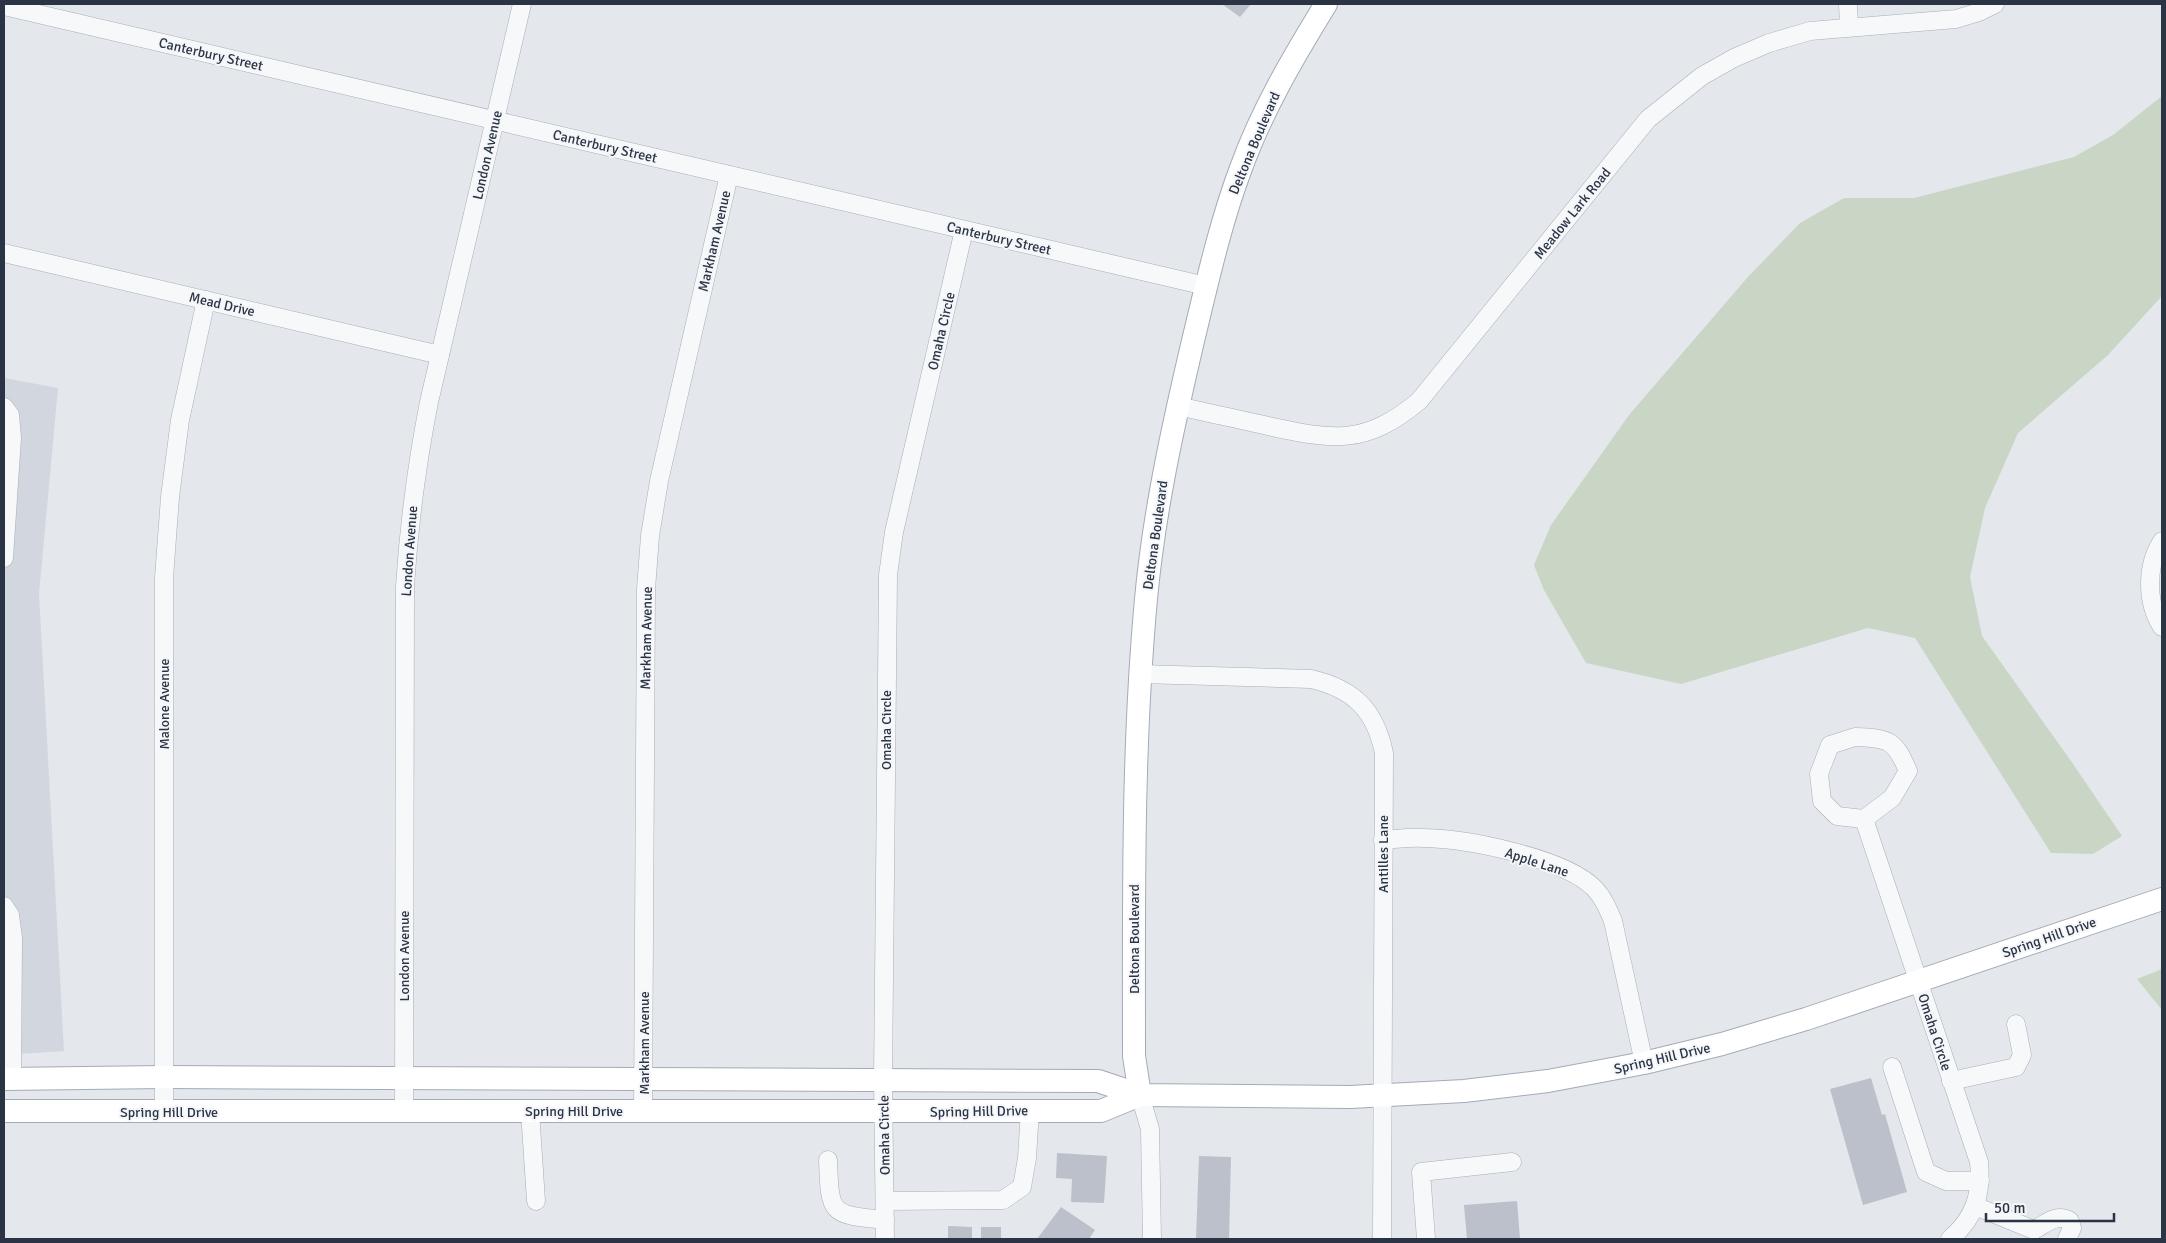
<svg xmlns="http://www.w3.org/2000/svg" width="2166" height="1243" font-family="Signika,sans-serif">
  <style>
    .built { fill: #d2d6de }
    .green { fill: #c9d6c5 }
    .building { fill: #bbc0ca }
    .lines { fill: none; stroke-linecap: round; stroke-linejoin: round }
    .minor-casing { stroke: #a9aeb7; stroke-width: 19 }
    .major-casing { stroke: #a3abb8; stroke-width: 24 }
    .minor { stroke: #f7f8fa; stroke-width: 18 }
    .major { stroke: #fff; stroke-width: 22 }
    .labels { text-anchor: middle; stroke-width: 4; stroke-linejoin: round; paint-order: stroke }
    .street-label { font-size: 14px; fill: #2b3445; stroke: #f4f6f9 }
  </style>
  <rect width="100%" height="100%" fill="#e4e7ec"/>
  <!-- built -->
  <polygon class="built" points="4,378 58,388 39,594 64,1051 4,1055"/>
  <!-- green -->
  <g class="green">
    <polygon points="2162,96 2162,296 2108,355 2018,433 1985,508 1970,577 1982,636 2071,761 2122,836 2093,854 2051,853 1915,638 1868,628 1681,684 1586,663 1544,590 1534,565 1551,525 1629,415 1747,278 1800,223 1844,198 1914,198 2074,157 2113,135"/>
    <polygon points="2162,969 2162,1010 2137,979"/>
  </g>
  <!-- building -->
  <g class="building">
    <polygon points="1222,4 1251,4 1240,17"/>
    <polygon points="1871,1078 1882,1115 1885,1114 1907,1192 1863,1205 1830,1089"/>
    <polygon points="1057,1153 1107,1156 1104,1203 1071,1202 1072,1179 1056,1178"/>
    <polygon points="1199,1156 1231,1157 1229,1239 1196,1239"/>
    <polygon points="1517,1201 1520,1239 1467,1239 1464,1205"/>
    <polygon points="1061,1207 1095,1230 1089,1239 1037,1239"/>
    <polygon points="948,1226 972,1227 972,1239 948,1239"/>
    <rect x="981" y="1227" width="20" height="12"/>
  </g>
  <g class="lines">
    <defs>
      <g id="minor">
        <polyline points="1848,4 1849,27"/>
        <polyline points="4,6 1206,286"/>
        <polyline points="4,253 440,355"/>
        <path d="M1178,406C1208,413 1238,419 1268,426C1333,440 1365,446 1419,401L1648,119L1702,76L1734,58L1769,43L1810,31L1956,19L1979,12L1995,4"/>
        <polyline points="4,407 10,415 12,438 4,558"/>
        <path d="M2162,541C2146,566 2146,602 2162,627"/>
        <path d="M1140,674L1311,679C1354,689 1375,710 1384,753L1382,1239"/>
        <path d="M1855,737C1889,738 1895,740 1908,771L1892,798L1864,819L1837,816L1822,801L1819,774L1830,745Z"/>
        <path d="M1864,819L1979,1162C1982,1193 1975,1218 1950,1239"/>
        <path d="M1383,840C1397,839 1411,837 1425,838C1468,839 1564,858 1594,888C1603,897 1608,909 1613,921L1644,1063"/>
        <polyline points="4,906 10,915 13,938 12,1079"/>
        <polyline points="1892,1067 1926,1172 1946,1181 1980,1181"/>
        <polyline points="1951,1081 2016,1067 2022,1055 2016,1024"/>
        <polyline points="1140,1095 1150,1129 1152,1239"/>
        <polyline points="164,1111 164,578 170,497 180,420 206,300"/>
        <path d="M404,1111L405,586C409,524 417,463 429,402L522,4"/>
        <polyline points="530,1111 536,1201"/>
        <polyline points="643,1111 646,589 650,536 659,481 729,175"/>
        <path d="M828,1160C830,1216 830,1214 885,1220"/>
        <polyline points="885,1201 1003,1200 1022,1187 1027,1158 1030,1110"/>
        <polyline points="1975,1206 2034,1230"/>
        <path d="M2034,1230C2047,1223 2056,1213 2070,1221L2072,1228L2067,1239"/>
        <polyline points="885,1239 883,1080 888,575 894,532 964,230"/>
        <polyline points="1426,1239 1421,1172 1512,1162"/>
      </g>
      <g id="major">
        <polyline points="4,1079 164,1077 1098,1081 1140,1095 1350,1097 1464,1091 1548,1081 1644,1063 1722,1044 1806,1019 2162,899"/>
        <path d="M1140,1095L1134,1056C1134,903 1132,751 1146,599C1154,512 1173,426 1193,341C1207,283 1220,224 1241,168C1262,110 1294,56 1326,4"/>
        <polyline points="4,1111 1101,1111 1140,1095"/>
      </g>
    </defs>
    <!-- minor casing -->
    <use href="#minor" class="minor-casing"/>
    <!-- major casing -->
    <use href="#major" class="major-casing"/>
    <!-- minor -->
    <use href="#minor" class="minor"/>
    <!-- major -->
    <use href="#major" class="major"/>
  </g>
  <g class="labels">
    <!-- street labels -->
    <g class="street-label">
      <text transform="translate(211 54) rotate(13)" y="5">Canterbury Street</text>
      <text transform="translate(1254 143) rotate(-67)" y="5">Deltona Boulevard</text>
      <text transform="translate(605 146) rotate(13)" y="5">Canterbury Street</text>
      <text transform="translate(487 155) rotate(-77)" y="5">London Avenue</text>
      <text transform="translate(1572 213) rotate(-51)" y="5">Meadow Lark Road</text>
      <text transform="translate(999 238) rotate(13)" y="5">Canterbury Street</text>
      <text transform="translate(714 241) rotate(-77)" y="5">Markham Avenue</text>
      <text transform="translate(222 304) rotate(13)" y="5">Mead Drive</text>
      <text transform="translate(941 331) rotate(-77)" y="5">Omaha Circle</text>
      <text transform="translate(1155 535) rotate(-82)" y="5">Deltona Boulevard</text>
      <text transform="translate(409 551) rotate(-86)" y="5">London Avenue</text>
      <text transform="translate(646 638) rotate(-89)" y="5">Markham Avenue</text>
      <text transform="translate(164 704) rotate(-90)" y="5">Malone Avenue</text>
      <text transform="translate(886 730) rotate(-90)" y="5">Omaha Circle</text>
      <text transform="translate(1383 854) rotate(-90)" y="5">Antilles Lane</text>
      <text transform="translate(1537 862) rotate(18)" y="5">Apple Lane</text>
      <text transform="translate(2049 937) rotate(-19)" y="5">Spring Hill Drive</text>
      <text transform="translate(1134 939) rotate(-90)" y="5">Deltona Boulevard</text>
      <text transform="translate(404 956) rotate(-90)" y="5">London Avenue</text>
      <text transform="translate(1935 1032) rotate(72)" y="5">Omaha Circle</text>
      <text transform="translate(644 1043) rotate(-90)" y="5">Markham Avenue</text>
      <text transform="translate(1662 1058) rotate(-13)" y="5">Spring Hill Drive</text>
      <text x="574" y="1116">Spring Hill Drive</text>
      <text transform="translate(979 1111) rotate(-1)" y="5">Spring Hill Drive</text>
      <text x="169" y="1117">Spring Hill Drive</text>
      <text transform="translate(884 1135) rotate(-91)" y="5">Omaha Circle</text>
    </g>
  </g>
  <!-- border -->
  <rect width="2166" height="1243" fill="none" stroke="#2b3445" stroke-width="10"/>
  <!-- scale -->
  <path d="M1986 1213v8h128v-8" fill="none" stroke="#2b3445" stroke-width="2.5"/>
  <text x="1994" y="1213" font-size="15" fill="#2b3445" stroke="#f4f6f9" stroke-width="4" paint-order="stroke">50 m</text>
</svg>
